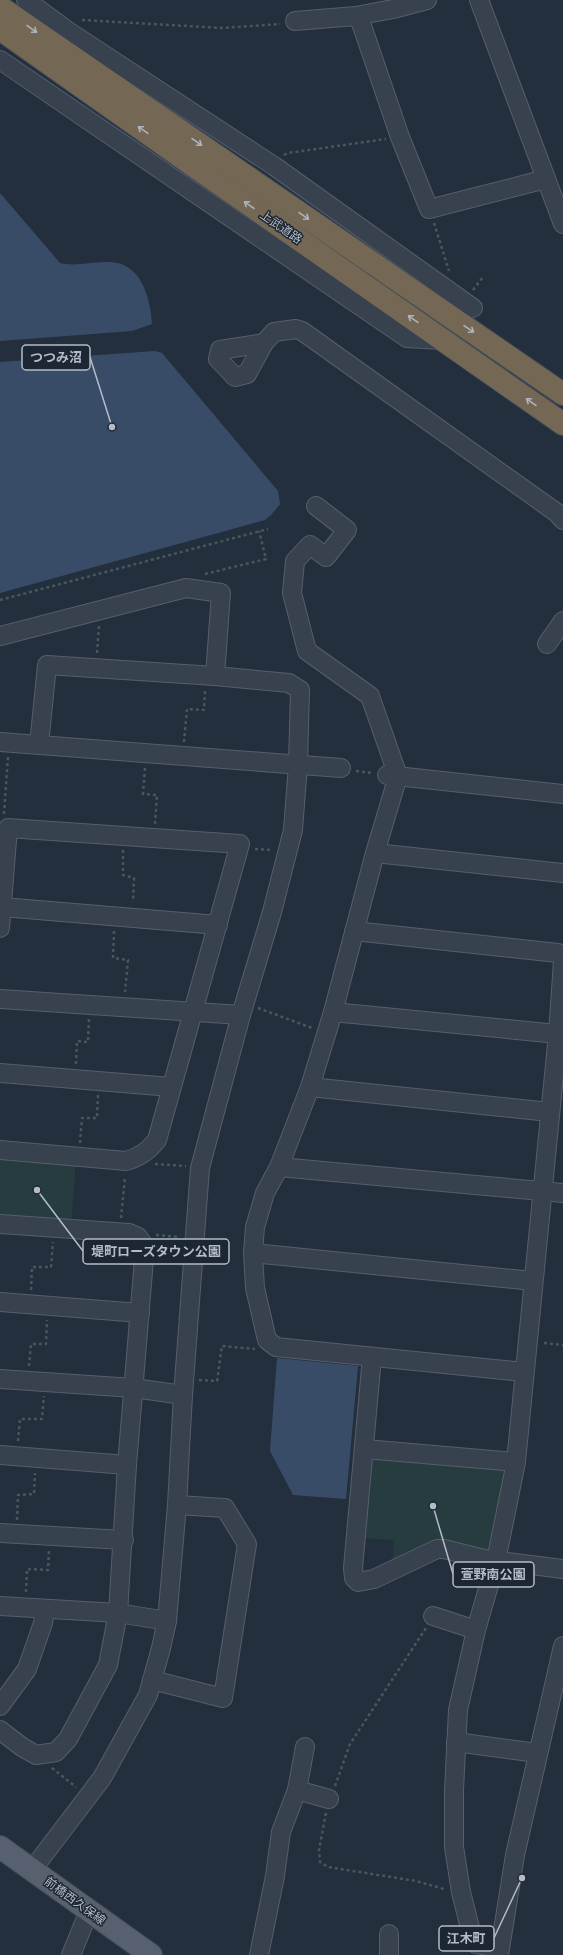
<svg xmlns="http://www.w3.org/2000/svg" width="563" height="1955" font-family="Mulish,'Noto Sans JP',sans-serif">
  <style>
    .green { fill: #263c3f }
    .water { fill: #394c67 }
    .lines { fill: none; stroke-linecap: round; stroke-linejoin: round }
    .minor-casing { stroke: #565f6c; stroke-width: 20 }
    .major-casing { stroke: #414a57; stroke-width: 24 }
    .highway-casing { stroke: #434c59; stroke-width: 24 }
    .path { stroke: #44595c; stroke-width: 2.5; stroke-dasharray: 3 3; stroke-linecap: butt }
    .minor { stroke: #38414e; stroke-width: 18 }
    .major { stroke: #56606e; stroke-width: 22 }
    .highway { stroke: #746855; stroke-width: 22 }
    .oneway { stroke: #aeb4bd }
    .labels { text-anchor: middle; stroke-width: 3; stroke-linejoin: round; paint-order: stroke }
    .street-label { font-size: 12px; fill: #b4bcc9; stroke: #1d2633 }
    .leader { fill: none; stroke: #b4bcc9; stroke-width: 1.5 }
    .callout-dot { fill: #b4bcc9; stroke: #1d2633; stroke-width: 1.5 }
    .callout { fill: #1d2633; stroke: #b4bcc9; stroke-width: 1.5 }
    .callout-label { font-size: 13px; text-anchor: middle; font-weight: bold; fill: #b4bcc9 }
  </style>
  <rect width="100%" height="100%" fill="#242f3e"/>
  <!-- green -->
  <g class="green">
    <polygon points="0,1155 76,1161 71,1226 0,1220"/>
    <polygon points="374,1455 500,1466 509,1475 488,1556 439,1542 392,1565 394,1540 362,1538 367,1463"/>
  </g>
  <!-- water -->
  <g class="water">
    <path d="M0,193L60,263C76,267 92,261 109,262C141,262 150,297 152,324L132,331L0,341Z"/>
    <polygon points="155,351 162,353 278,491 280,504 271,515 265,520 0,593 0,362"/>
    <polygon points="277,1358 358,1366 346,1499 293,1495 270,1451"/>
  </g>
  <g class="lines">
    <defs>
      <g id="minor">
        <polyline points="26,0 68,31 274,166 473,308"/>
        <polyline points="479,0 563,224"/>
        <polyline points="356,16 361,23 400,137 429,209 546,179"/>
        <polyline points="295,21 356,16 393,9 427,0"/>
        <polyline points="0,60 407,338 442,340"/>
        <polyline points="264,343 220,350 218,359 235,377 247,374 264,343 274,332 296,329 302,331 557,513 563,520"/>
        <polyline points="316,506 347,530 326,557 310,545 295,561 292,593 307,651 370,696 398,776 375,853 333,1012 310,1087 279,1167 265,1193 255,1227 253,1253 255,1288 267,1340 276,1347 524,1372"/>
        <polyline points="0,636 186,588 221,593 215,676"/>
        <polyline points="547,644 563,621"/>
        <polyline points="0,742 341,768"/>
        <polyline points="387,775 563,794"/>
        <polyline points="375,853 563,873"/>
        <polyline points="2,907 218,925"/>
        <path d="M0,928L8,828L240,844L157,1140C148,1151 140,1157 126,1161L0,1150"/>
        <polyline points="354,931 558,953"/>
        <polyline points="0,999 241,1015"/>
        <polyline points="333,1012 558,1034"/>
        <polyline points="0,1073 171,1087"/>
        <polyline points="310,1087 550,1112"/>
        <polyline points="279,1167 563,1193"/>
        <polyline points="0,1224 129,1233 138,1237 145,1247 127,1465 118,1613 108,1665 68,1739 56,1752 36,1755 22,1747 0,1730"/>
        <polyline points="253,1253 533,1281"/>
        <polyline points="0,1302 140,1313"/>
        <polyline points="372,1357 353,1568 354,1578 358,1582 374,1579 437,1549 444,1549 484,1559 563,1569"/>
        <polyline points="0,1379 134,1388 183,1395"/>
        <polyline points="365,1449 516,1462"/>
        <polyline points="0,1455 127,1465"/>
        <polyline points="0,1533 124,1540"/>
        <polyline points="0,1606 118,1613 167,1621"/>
        <polyline points="433,1616 476,1630"/>
        <polyline points="152,1680 223,1698 247,1544 225,1508 177,1505"/>
        <polyline points="0,1706 27,1669 43,1623 45,1610"/>
        <polyline points="456,1742 537,1753"/>
        <polyline points="297,1790 329,1799"/>
        <polyline points="32,1870 102,1778 148,1695 161,1648 167,1621 177,1505 183,1395 200,1168 241,1015 272,912 293,830 298,765 300,690 289,683 215,676 47,665 39,745"/>
        <polyline points="389,1934 389,1955"/>
        <polyline points="500,1948 476,1944 473,1940 461,1892 454,1847 454,1790 458,1710 476,1630 496,1561 516,1462 558,1034 563,961"/>
        <polyline points="71,1955 89,1911"/>
        <polyline points="259,1955 275,1876 281,1832 297,1790 305,1747"/>
        <polyline points="499,1955 515,1855 563,1646"/>
      </g>
      <polyline id="major" points="0,1847 151,1955"/>
      <g id="highway">
        <polyline points="0,7 563,394"/>
        <polyline points="0,29 191,164 563,424"/>
      </g>
    </defs>
    <!-- minor casing -->
    <use href="#minor" class="minor-casing"/>
    <!-- major casing -->
    <use href="#major" class="major-casing"/>
    <!-- highway casing -->
    <use href="#highway" class="highway-casing"/>
    <!-- path -->
    <g class="path">
      <polyline points="82,20 222,28 280,24"/>
      <polyline points="284,155 288,153 386,139"/>
      <polyline points="434,223 449,271"/>
      <polyline points="473,290 483,277"/>
      <polyline points="205,574 266,559 259,531"/>
      <polyline points="0,600 268,529"/>
      <polyline points="97,653 99,626"/>
      <polyline points="184,742 187,709 204,710 205,690"/>
      <polyline points="145,768 143,794 157,795 155,824"/>
      <polyline points="356,771 373,773"/>
      <polyline points="4,814 8,757"/>
      <polyline points="255,849 272,850"/>
      <polyline points="123,850 123,875 134,878 133,902"/>
      <polyline points="114,931 113,958 128,960 125,992"/>
      <polyline points="258,1008 312,1028"/>
      <polyline points="76,1064 77,1041 88,1042 89,1019"/>
      <polyline points="80,1143 82,1118 97,1118 98,1095"/>
      <polyline points="155,1164 186,1166"/>
      <polyline points="121,1218 125,1177"/>
      <polyline points="156,1235 179,1237"/>
      <polyline points="31,1290 32,1267 51,1267 53,1242"/>
      <polyline points="544,1343 563,1345"/>
      <polyline points="29,1366 31,1344 46,1344 47,1320"/>
      <polyline points="199,1380 217,1381 222,1346 255,1349"/>
      <polyline points="18,1441 20,1419 42,1419 44,1396"/>
      <polyline points="17,1520 18,1495 34,1494 35,1473"/>
      <polyline points="26,1592 27,1569 48,1570 49,1550"/>
      <polyline points="52,1768 76,1787"/>
      <polyline points="335,1786 350,1744 426,1628"/>
      <polyline points="326,1813 319,1850 320,1862 328,1867 416,1881 444,1889"/>
    </g>
    <!-- minor -->
    <use href="#minor" class="minor"/>
    <!-- major -->
    <use href="#major" class="major"/>
    <!-- highway -->
    <use href="#highway" class="highway"/>
  </g>
  <!-- one-way arrows -->
  <defs><path id="oneway-shaft" d="M-6 0H5M1.5-3L5.5 0L1.5 3" fill="none" stroke-width="1.6" stroke-linecap="round" stroke-linejoin="round"/></defs>
  <g class="oneway">
    <use href="#oneway-shaft" transform="translate(32 29) rotate(35)"/>
    <use href="#oneway-shaft" transform="translate(143 130) rotate(-145)"/>
    <use href="#oneway-shaft" transform="translate(197 142) rotate(35)"/>
    <use href="#oneway-shaft" transform="translate(249 205) rotate(-145)"/>
    <use href="#oneway-shaft" transform="translate(304 216) rotate(34)"/>
    <use href="#oneway-shaft" transform="translate(413 319) rotate(-145)"/>
    <use href="#oneway-shaft" transform="translate(469 329) rotate(34)"/>
    <use href="#oneway-shaft" transform="translate(531 402) rotate(-145)"/>
  </g>
  <g class="labels">
    <!-- street labels -->
    <g class="street-label">
      <text transform="translate(281 227) rotate(35)" y="4">上武道路</text>
      <text transform="translate(75 1901) rotate(36)" y="4">前橋西久保線</text>
    </g>
  </g>
  <!-- callouts -->
  <path class="leader" d="M112 427L90 357M37 1190L83 1251M433 1506L453 1574M522 1878L494 1938"/>
  <g class="callout-dot">
    <circle cx="112" cy="427" r="4"/>
    <circle cx="37" cy="1190" r="4"/>
    <circle cx="433" cy="1506" r="4"/>
    <circle cx="522" cy="1878" r="4"/>
  </g>
  <g class="callout">
    <rect x="22" y="345" width="68" height="25" rx="4"/>
    <rect x="83" y="1239" width="146" height="25" rx="4"/>
    <rect x="453" y="1562" width="81" height="25" rx="4"/>
    <rect x="439" y="1926" width="55" height="25" rx="4"/>
  </g>
  <g class="callout-label">
    <text x="56" y="362">つつみ沼</text>
    <text x="156" y="1256">堤町ローズタウン公園</text>
    <text x="493" y="1579">萱野南公園</text>
    <text x="466" y="1943">江木町</text>
  </g>
</svg>
